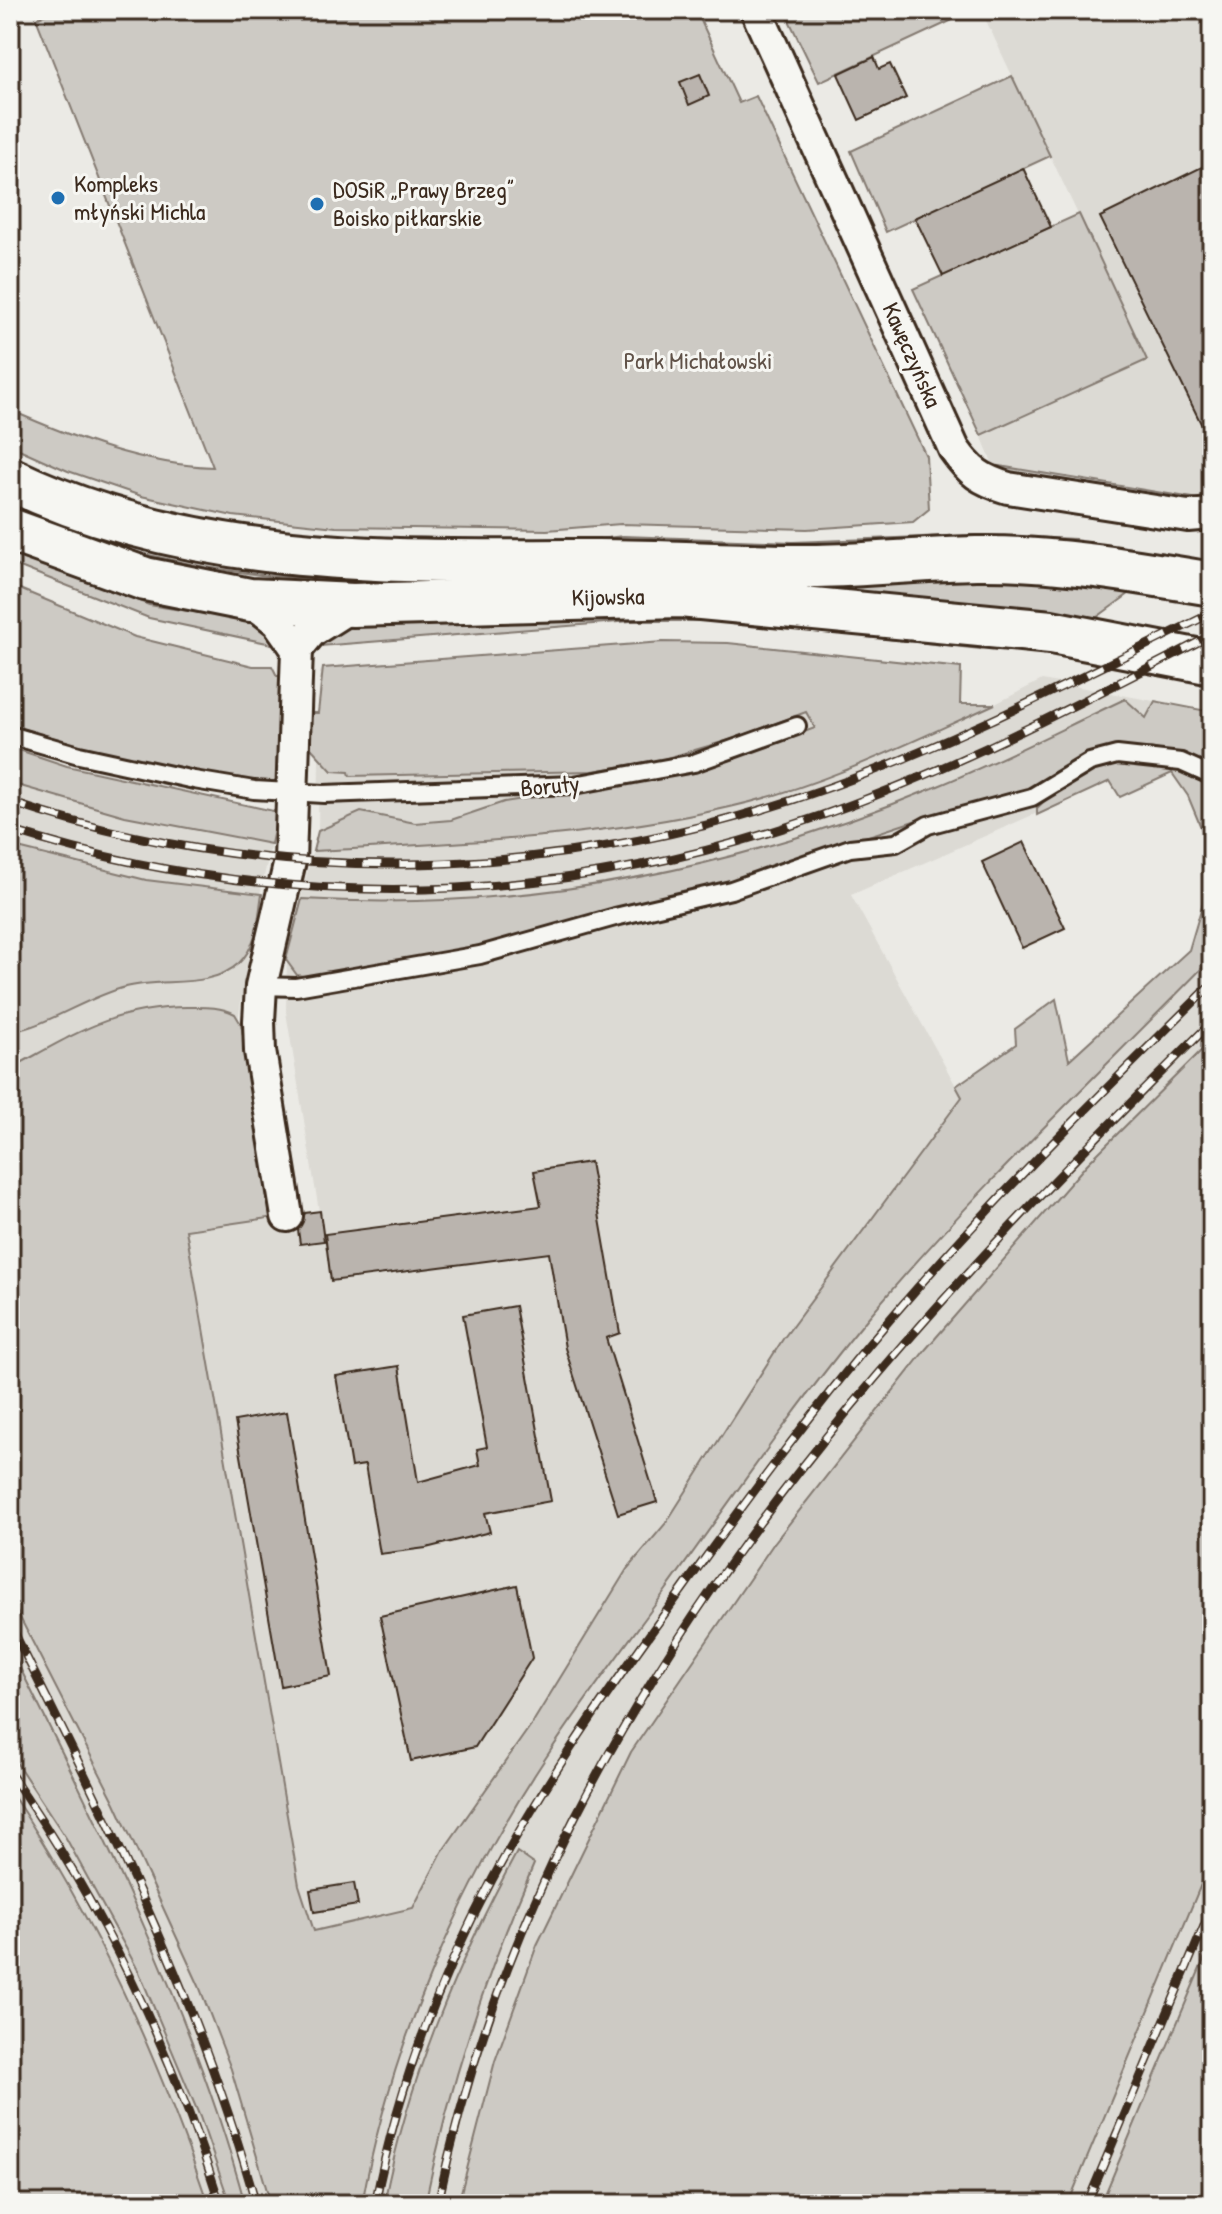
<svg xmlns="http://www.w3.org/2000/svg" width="1222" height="2214" font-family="'Patrick Hand',sans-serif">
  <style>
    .built { fill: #dcdad4 }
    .green { fill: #cdcac4; stroke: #847a71; stroke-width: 2 }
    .building { fill: #bab4ae; stroke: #3b2a1e; stroke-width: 2 }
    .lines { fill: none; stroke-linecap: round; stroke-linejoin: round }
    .lane-casing { stroke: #3b2a1e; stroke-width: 22 }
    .street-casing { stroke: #3b2a1e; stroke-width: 36 }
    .secondary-casing { stroke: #3b2a1e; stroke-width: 48 }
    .lane { stroke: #f6f6f2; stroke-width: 16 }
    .street { stroke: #f6f6f2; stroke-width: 30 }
    .secondary { stroke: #f6f6f2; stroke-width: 42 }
    .rail-casing { stroke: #3b2a1e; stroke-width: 9 }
    .rail { stroke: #f6f6f2; stroke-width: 6; stroke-dasharray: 18; stroke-linecap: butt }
    .poi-dot { fill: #1f6fb2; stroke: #f6f6f2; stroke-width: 3 }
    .labels { text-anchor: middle; stroke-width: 6; stroke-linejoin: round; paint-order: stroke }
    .poi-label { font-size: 24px; fill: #3b2a1e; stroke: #f6f6f2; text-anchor: start }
    .street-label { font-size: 24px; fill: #3b2a1e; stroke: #f6f6f2 }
    .park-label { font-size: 24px; fill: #605248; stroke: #f6f6f2 }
  </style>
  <rect width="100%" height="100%" fill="#ebeae5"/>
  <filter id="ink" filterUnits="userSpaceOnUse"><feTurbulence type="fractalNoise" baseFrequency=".0125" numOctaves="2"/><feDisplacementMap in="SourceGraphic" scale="16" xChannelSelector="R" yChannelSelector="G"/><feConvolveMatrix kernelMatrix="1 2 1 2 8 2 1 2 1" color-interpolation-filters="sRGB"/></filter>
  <g filter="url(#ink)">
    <!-- built -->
    <g class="built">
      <polygon points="981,10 1212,10 1212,492 1199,499 993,465 981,435 1147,360"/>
      <polygon points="663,642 728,643 961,668 961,704 995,704 1042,680 1212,712 1212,854 1188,796 1172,773 1120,797 1110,781 851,895 956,1086 1016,1044 1015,1029 1056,999 1069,1060 1189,950 1212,872 1212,2204 10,2204 10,747 67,766 278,812 253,927 237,1027 295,1215 319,1211 286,1012 287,950 318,831 319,757 311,748 310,713 318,713 320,672 323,668"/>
    </g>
    <!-- green -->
    <g class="green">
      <path d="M56,10H696L739,103L756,96L926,456L929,509L913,522L807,529L621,524L547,530L336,527L233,516L141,496L68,471L10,445V410C73,438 144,465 213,467L36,18Z"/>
      <polygon points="784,10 974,10 819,82"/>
      <polygon points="1012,76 1050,156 886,232 851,151"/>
      <polygon points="1079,214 1147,360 981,435 913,289"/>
      <polygon points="993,465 1199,499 1212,492 1212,500 1194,504 1010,475"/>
      <polygon points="10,497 358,575 358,581 268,576 204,567 120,549 10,512"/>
      <polygon points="973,535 1075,539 1074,546 574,542 623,536 793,542"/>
      <polygon points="10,549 149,605 260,622 281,646 149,618 10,563"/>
      <polygon points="997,576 1137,588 1089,623 792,588"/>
      <polygon points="10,585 135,637 253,666 272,666 277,676 285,676 281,775 272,783 260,783 123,758 10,725"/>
      <polygon points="642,610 980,643 980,649 720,621 631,621 319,646 329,635 351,627 434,625 564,613"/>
      <path d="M663,642L728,643L961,668L960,704H995C909,743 823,786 730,807C593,839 453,843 313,851L318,831L361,812L415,823L451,820L504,802L697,772L815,728L806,712L733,739L660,760L593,771L350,776L349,772L332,771L311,748L310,713H318L323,668Z"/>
      <path d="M1125,699L1146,718L1155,701L1212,712V763L1151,748L1099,751L1075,761L1032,791L917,820L744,877L525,935L404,962L309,977L297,975L286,960L302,899C522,912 735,871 938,786C1002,760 1063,728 1125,699Z"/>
      <polygon points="10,747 67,766 278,812 271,844 125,816 10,783"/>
      <path d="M1125,761C1152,765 1202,764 1212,797C1217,813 1212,837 1212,854L1188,796L1172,773L1120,797L1110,781L1037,815V808C1062,782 1090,769 1125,761Z"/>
      <path d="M10,846L146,880L262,894C258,918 258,945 239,963C210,990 162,977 126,987C86,997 50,1025 10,1032Z"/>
      <path d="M1212,872V958C1096,1077 974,1191 867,1319C796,1405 731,1500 666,1590C625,1646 583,1701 545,1759C458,1891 390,2048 362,2204H271L231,2069L199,1986L115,1803L10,1598V1073L19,1064C80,1031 115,1008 187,1007C204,1007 220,1006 235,1014L241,1024L275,1217L186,1230L299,1885L314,1931L413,1908L442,1852L533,1722L627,1569L666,1523L783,1339L962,1097L956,1086L1016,1044L1015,1029L1056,999L1069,1060L1189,950Z"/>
      <polygon points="1212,1040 1212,1858 1068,2204 458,2204 495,2061 537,1945 631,1752 774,1543 926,1349 1087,1164"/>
      <path d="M10,1648C100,1828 192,2009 245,2204H230L200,2117L139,1972L66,1838L10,1753Z"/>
      <path d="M10,1791C98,1923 157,2055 208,2204H10Z"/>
      <path d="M517,1852L534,1864C485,1976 450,2083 425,2204H384C408,2079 457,1963 517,1852Z"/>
      <polygon points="1212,1940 1212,2204 1101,2204"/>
    </g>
    <!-- building -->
    <g class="building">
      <polygon points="874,57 879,69 890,64 906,98 859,120 838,74"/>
      <polygon points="700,74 709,96 689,105 680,82"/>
      <polygon points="1212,162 1212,446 1100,217"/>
      <polygon points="1023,168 1051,227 943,276 915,218"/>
      <polygon points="1024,842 1065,928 1022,948 982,862"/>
      <polygon points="590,1162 620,1333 606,1338 657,1502 618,1514 565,1348 549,1253 331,1281 325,1234 541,1206 534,1171"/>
      <polygon points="320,1211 324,1241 300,1244 298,1230 305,1213"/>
      <polygon points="515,1306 551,1501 485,1513 490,1532 426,1548 380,1554 365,1465 351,1467 336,1376 399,1366 418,1482 480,1465 477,1449 487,1447 463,1315"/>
      <polygon points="287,1412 331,1676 281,1686 235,1421"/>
      <polygon points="517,1585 532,1658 475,1747 411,1761 380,1616"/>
      <polygon points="354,1883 358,1905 314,1912 310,1890"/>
    </g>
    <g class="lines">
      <defs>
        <g id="lane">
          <polyline points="10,735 79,755 194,780 254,790 324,794 574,785 694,763 797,726"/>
          <polyline points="261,986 296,987 480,955 615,917 731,890 850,848 896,843 928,825 1032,797 1090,762 1117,755 1181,762 1212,776"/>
        </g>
        <g id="street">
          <path d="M756,10L954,449C970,472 981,480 1008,488L1188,516L1212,514"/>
          <polyline points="250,600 278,622 297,649 290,861 261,986 259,1021 260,1051 287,1216"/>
          <polyline points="297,649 312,631 353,605"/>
        </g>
        <g id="secondary">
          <path d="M10,479C190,566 390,562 585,561C662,560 740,567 817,566C870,565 923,559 976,558C1054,557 1134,571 1212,584"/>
          <polyline points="10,530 145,579 250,600 353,605 680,596 1051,632 1212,663"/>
        </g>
      </defs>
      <!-- lane casing -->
      <use href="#lane" class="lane-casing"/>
      <!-- street casing -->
      <use href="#street" class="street-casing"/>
      <!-- secondary casing -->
      <use href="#secondary" class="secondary-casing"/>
      <!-- lane -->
      <use href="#lane" class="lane"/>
      <!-- street -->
      <use href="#street" class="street"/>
      <!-- secondary -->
      <use href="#secondary" class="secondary"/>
      <defs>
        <g id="rail">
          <path d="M10,802C277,892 570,882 833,786C964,739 1088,673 1212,613"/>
          <path d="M10,830C258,909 526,909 774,831C927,784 1070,708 1212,635"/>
          <path d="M10,1624C104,1813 200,2000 256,2204"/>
          <path d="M10,1773C101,1904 173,2052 220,2204"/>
          <path d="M375,2204C423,1960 538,1786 682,1590C751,1494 821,1399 898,1310C997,1195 1105,1090 1212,984"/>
          <path d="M438,2204C537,1720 871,1358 1212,1022"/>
          <polyline points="1087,2204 1212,1907"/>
        </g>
      </defs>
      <!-- rail casing -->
      <use href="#rail" class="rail-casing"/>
      <!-- rail -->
      <use href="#rail" class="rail"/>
    </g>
  </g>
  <!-- markers -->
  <g class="poi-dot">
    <circle cx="58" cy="198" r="8"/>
    <circle cx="317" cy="204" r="8"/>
  </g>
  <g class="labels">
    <!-- poi labels -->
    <g class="poi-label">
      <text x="74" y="192">Kompleks<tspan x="74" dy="28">młyński Michla</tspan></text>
      <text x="333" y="198">DOSiR „Prawy Brzeg”<tspan x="333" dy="28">Boisko piłkarskie</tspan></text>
    </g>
    <!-- street labels -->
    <g class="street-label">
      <text transform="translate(912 355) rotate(66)" y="8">Kawęczyńska</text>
      <text transform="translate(608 597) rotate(-1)" y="8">Kijowska</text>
      <text transform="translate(550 786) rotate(-5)" y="8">Boruty</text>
    </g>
    <!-- park labels -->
    <g class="park-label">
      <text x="698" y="369">Park Michałowski</text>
    </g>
  </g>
  <!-- margin -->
  <rect width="1222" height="2214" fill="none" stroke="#f6f6f2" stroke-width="40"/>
  <rect x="20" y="20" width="1182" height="2174" fill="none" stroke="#3b2a1e" stroke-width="3" filter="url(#ink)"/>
</svg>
